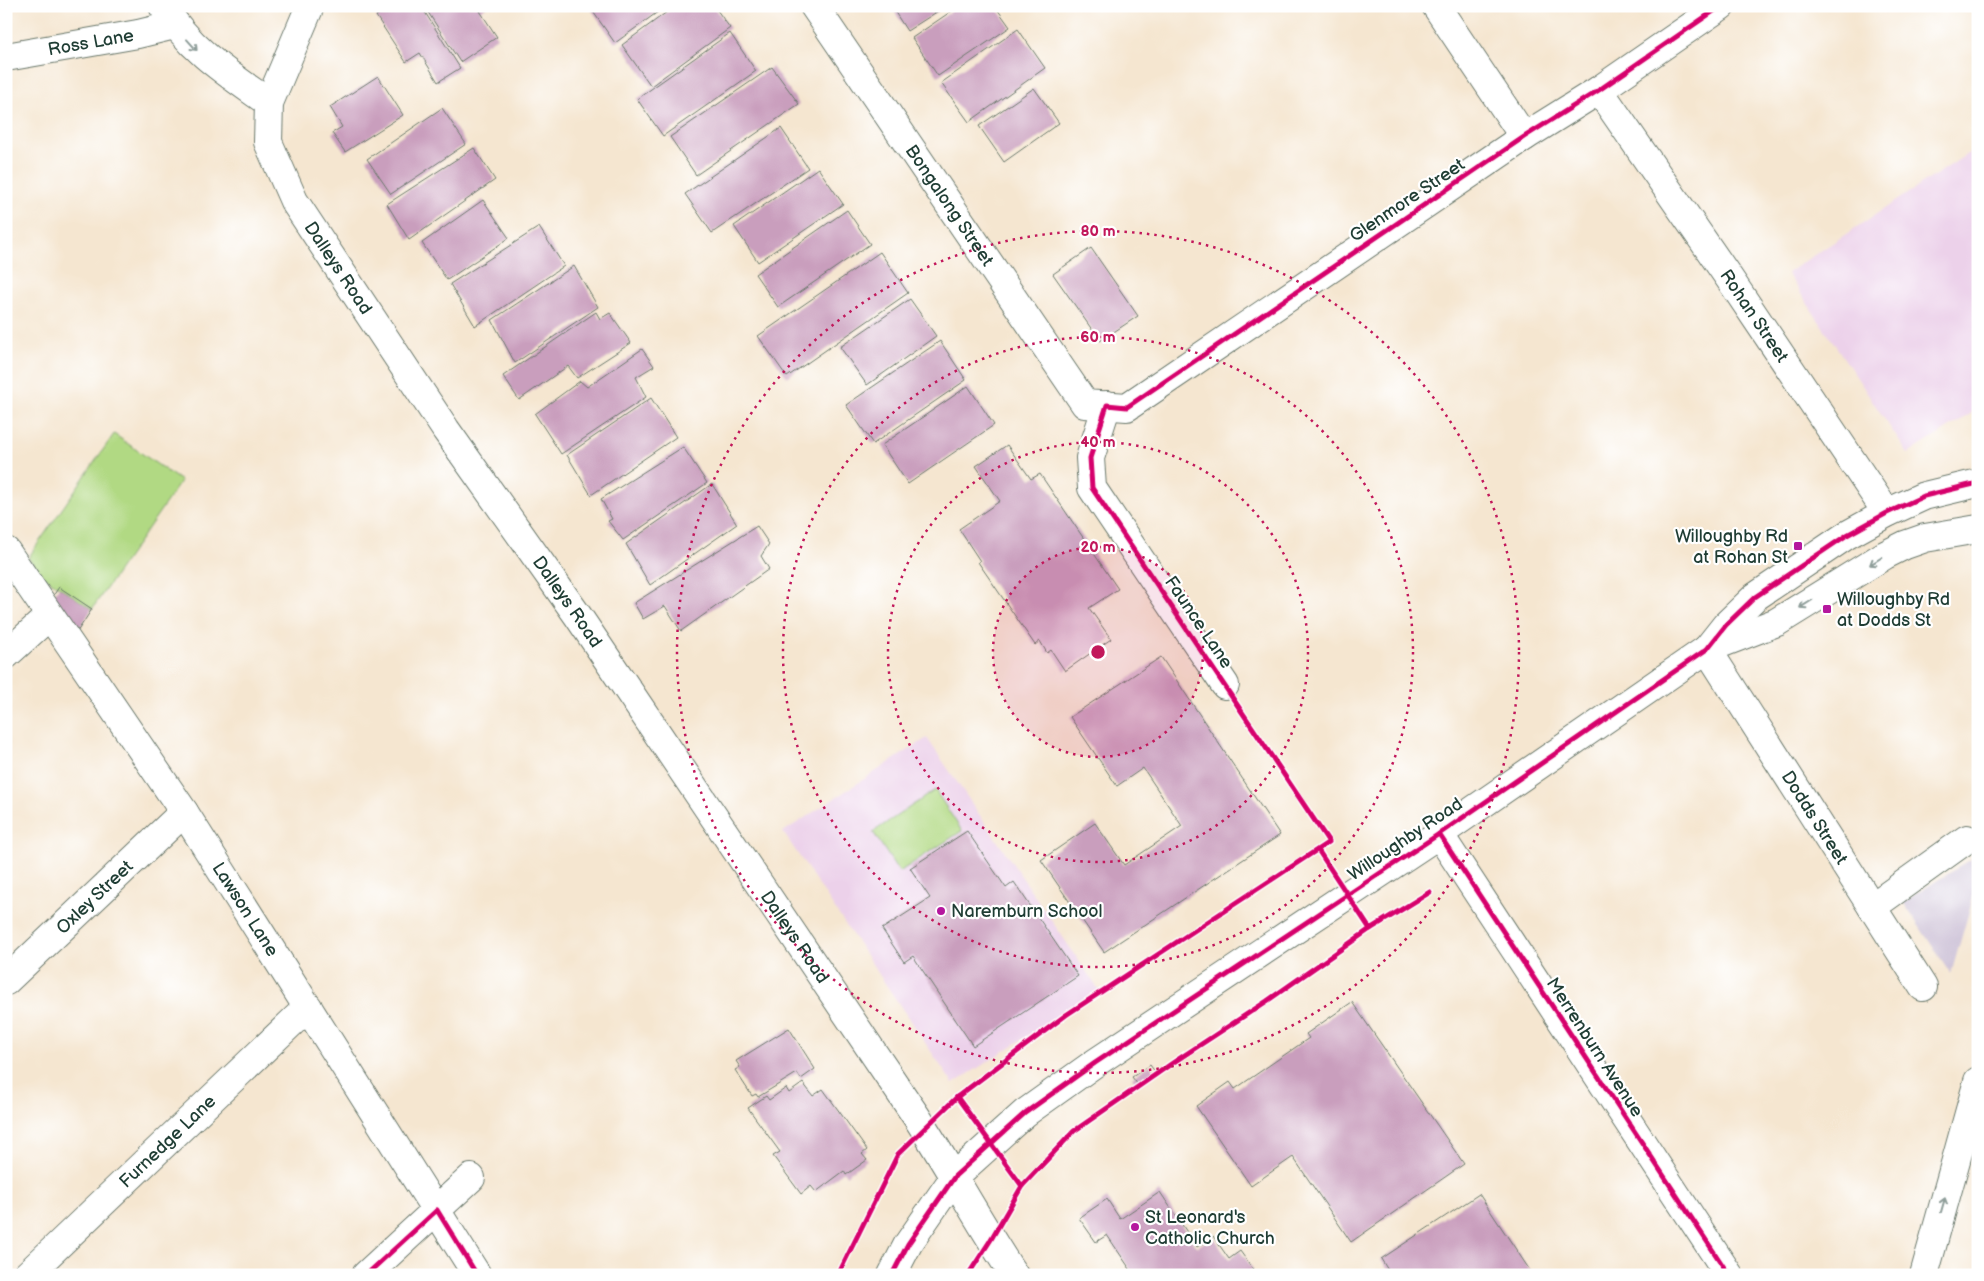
<svg xmlns="http://www.w3.org/2000/svg" width="1984" height="1281" font-family="'Balsamiq Sans',sans-serif">
  <style>
    .built { fill: #ecd1ea }
    .industrial { fill: #cbbfd5 }
    .green { fill: #b1d983; stroke: #688b5c }
    .building { fill: #c99ebd }
    .lines { fill: none; stroke-linecap: round; stroke-linejoin: round }
    .minor-casing { stroke: #6a786b; stroke-width: 30 }
    .major-casing { stroke: #6a786b; stroke-width: 30 }
    .highway-casing { stroke: #6a786b; stroke-width: 30 }
    .minor { stroke: #fff; stroke-width: 28 }
    .major { stroke: #fff; stroke-width: 28 }
    .highway { stroke: #fff; stroke-width: 28 }
    .cycleway-casing { stroke: #fff; stroke-width: 8 }
    .cycleway { stroke: #d6006c; stroke-width: 5 }
    .oneway { stroke: #8f9e9a }
    .ring { fill: none; stroke: #c2185b; stroke-width: 2.5; stroke-dasharray: 2.5 5 }
    .poi-dot { fill: #b5179e; stroke: #fff; stroke-width: 2 }
    .labels { text-anchor: middle; stroke-width: 4.5; stroke-linejoin: round; paint-order: stroke }
    .street-label { font-size: 18px; fill: #1f3d34; stroke: #fff }
    .poi-label { font-size: 18px; fill: #1f3d34; stroke: #fff; text-anchor: start }
    .centre { fill: #c2185b; stroke: #fff; stroke-width: 2.5 }
    .ring-label { font-size: 15px; text-anchor: middle; font-weight: bold; fill: #c2185b; stroke: #fff; stroke-width: 4.5; stroke-linejoin: round; paint-order: stroke }
  </style>
  <rect width="100%" height="100%" fill="#fff"/>
  <filter id="ink" filterUnits="userSpaceOnUse"><feTurbulence type="fractalNoise" baseFrequency=".02" numOctaves="2"/><feDisplacementMap in="SourceGraphic" scale="10" xChannelSelector="R" yChannelSelector="G"/><feConvolveMatrix kernelMatrix="1 2 1 2 8 2 1 2 1" color-interpolation-filters="sRGB"/></filter>
  <filter id="wash" filterUnits="userSpaceOnUse"><feTurbulence type="fractalNoise" baseFrequency=".0096" numOctaves="4" result="noise"/><feDisplacementMap in="SourceGraphic" scale="20" xChannelSelector="R" yChannelSelector="G"/><feGaussianBlur stdDeviation="1.12" result="paint"/><feColorMatrix in="noise" values="0 0 0 0 0 0 0 0 0 0 0 0 0 0 0 0 0 1.4 0 .05"/><feComposite in="paint" operator="in"/></filter>
  <g filter="url(#wash)">
    <rect width="100%" height="100%" fill="#f5e6d0"/>
    <!-- built -->
    <g class="built">
      <polygon points="1978,147 1978,409 1908,454 1787,273"/>
      <polygon points="927,738 1099,990 953,1084 783,832"/>
    </g>
    <!-- industrial -->
    <polygon class="industrial" points="1978,855 1978,880 1951,974 1903,902"/>
    <!-- green -->
    <g class="green">
      <polygon points="114,434 181,481 92,609 43,576 28,558"/>
      <polygon points="935,790 962,831 899,872 873,832"/>
    </g>
    <g id="blocks">
      <!-- building -->
      <g class="building">
        <polygon points="389,6 421,6 460,68 438,82 420,53 406,62 376,16"/>
        <polygon points="424,6 487,6 480,11 497,37 460,62"/>
        <polygon points="589,6 666,6 615,43"/>
        <polygon points="675,6 714,6 730,28 651,86 622,45"/>
        <polygon points="891,6 946,6 907,31"/>
        <polygon points="959,6 995,6 1010,27 938,76 912,38"/>
        <polygon points="1018,29 1045,68 969,122 941,83"/>
        <polygon points="730,33 756,71 663,136 637,99"/>
        <polygon points="772,67 799,104 696,175 670,137"/>
        <polygon points="378,76 403,115 345,152 332,133 342,127 330,107"/>
        <polygon points="1034,88 1059,123 1004,162 979,126"/>
        <polygon points="442,108 466,144 391,194 367,159"/>
        <polygon points="781,128 808,168 712,233 685,194"/>
        <polygon points="474,148 495,180 409,240 387,204"/>
        <polygon points="818,168 843,204 758,262 734,226"/>
        <polygon points="483,200 509,238 447,280 422,243"/>
        <polygon points="847,210 870,244 778,307 755,274"/>
        <polygon points="539,227 564,266 475,326 450,284"/>
        <polygon points="1091,248 1138,316 1100,341 1053,274"/>
        <polygon points="880,252 908,293 787,377 758,336"/>
        <polygon points="574,266 598,307 515,363 492,320"/>
        <polygon points="910,299 936,336 867,385 840,347"/>
        <polygon points="596,312 600,319 610,313 631,343 577,378 568,366 519,400 503,376"/>
        <polygon points="940,341 966,380 873,444 846,405"/>
        <polygon points="642,349 654,366 636,377 646,397 561,454 535,414 580,381 587,387"/>
        <polygon points="968,386 994,425 908,484 882,445"/>
        <polygon points="651,398 676,437 591,495 567,455"/>
        <polygon points="1007,445 1031,479 1040,474 1118,589 1089,608 1111,639 1065,671 1051,650 1047,653 1040,641 1035,645 978,562 980,561 959,529 1000,501 976,466"/>
        <polygon points="683,447 707,483 623,540 608,521 612,519 601,499"/>
        <polygon points="712,484 737,524 650,585 626,544"/>
        <polygon points="757,526 769,544 761,556 769,569 681,631 665,606 643,619 634,603"/>
        <polygon points="59,587 92,609 77,632 53,596"/>
        <polygon points="1161,657 1280,835 1104,952 1041,860 1095,823 1124,865 1182,826 1143,768 1117,786 1070,717"/>
        <polygon points="967,831 1006,888 1014,882 1078,976 973,1046 913,956 904,962 882,929 930,898 910,868"/>
        <polygon points="1352,1002 1464,1164 1351,1242 1293,1157 1251,1186 1196,1106 1230,1082 1235,1089 1309,1038 1306,1034"/>
        <polygon points="789,1028 815,1069 801,1079 797,1073 758,1097 756,1094 752,1096 735,1070 740,1067 736,1061"/>
        <polygon points="1150,1065 1156,1073 1138,1085 1132,1077"/>
        <polygon points="803,1083 813,1096 823,1089 867,1150 862,1154 867,1160 846,1175 844,1171 816,1192 811,1186 801,1194 773,1156 780,1152 748,1108 766,1096 769,1100 786,1088 789,1093"/>
        <polygon points="1160,1192 1197,1247 1213,1236 1229,1259 1240,1251 1253,1269 1244,1275 1134,1275 1107,1235 1096,1242 1079,1218 1107,1199 1120,1219"/>
        <polygon points="1479,1194 1533,1275 1391,1275 1381,1259"/>
      </g>
    </g>
  </g>
  <g filter="url(#ink)">
    <use href="#blocks" fill-opacity="0" stroke="#6a786b" stroke-width="1"/>
    <g class="lines">
      <defs>
        <g id="minor">
          <path d="M163,6C191,51 227,73 269,103"/>
          <path id="s1" d="M310,6L269,103L268,142L294,201L446,430L578,616L916,1116C950,1168 979,1223 1014,1275"/>
          <path id="s2" d="M814,6L1085,404L1127,407L1524,137L1599,90L1721,6"/>
          <polyline points="1436,6 1524,137"/>
          <path id="s3" d="M6,57L138,34L175,25"/>
          <path id="s4" d="M1599,90L1729,278L1887,513"/>
          <polyline points="1107,405 1090,458 1092,488 1225,685"/>
          <path id="s5" d="M6,551L184,812L477,1275"/>
          <path id="s6" d="M1707,649L1923,987"/>
          <polyline points="6,655 49,616"/>
          <polyline points="1439,834 1729,1275"/>
          <polyline points="1872,907 1967,839"/>
          <path id="s7" d="M6,981L184,812"/>
          <path id="s8" d="M27,1275L308,1007"/>
          <polyline points="366,1275 471,1178"/>
        </g>
        <g id="major">
          <polyline points="1707,649 1777,622 1885,555 1905,545 1925,538 1978,529"/>
          <polyline points="892,1275 908,1244 955,1176 1025,1113 1095,1063 1439,834 1707,649 1726,625 1755,597 1847,535 1887,513 1924,496 1978,483"/>
        </g>
        <g id="highway">
          <polyline points="1975,530 1978,530"/>
          <polyline points="1924,1275 1978,1081"/>
        </g>
      </defs>
      <!-- minor casing -->
      <use href="#minor" class="minor-casing"/>
      <!-- major casing -->
      <use href="#major" class="major-casing"/>
      <!-- highway casing -->
      <use href="#highway" class="highway-casing"/>
      <!-- minor -->
      <use href="#minor" class="minor"/>
      <!-- major -->
      <use href="#major" class="major"/>
      <!-- highway -->
      <use href="#highway" class="highway"/>
      <defs>
        <g id="cycleway">
          <polyline points="1439,834 1729,1275"/>
          <polyline points="1318,850 1370,929"/>
          <polyline points="957,1097 1066,1015 1329,842 1092,488 1090,458 1107,405 1127,407 1524,137 1599,90 1721,6"/>
          <polyline points="366,1275 437,1210 477,1275"/>
          <polyline points="838,1275 898,1154 957,1097 1022,1186"/>
          <polyline points="892,1275 908,1244 955,1176 1025,1113 1095,1063 1439,834 1707,649 1726,625 1755,597 1847,535 1887,513 1924,496 1978,483"/>
          <polyline points="968,1275 990,1241 1022,1186 1074,1131 1174,1062 1267,1001 1370,929 1430,892"/>
        </g>
      </defs>
      <!-- cycleway casing -->
      <use href="#cycleway" class="cycleway-casing"/>
      <!-- cycleway -->
      <use href="#cycleway" class="cycleway"/>
    </g>
    <!-- one-way arrows -->
    <defs><path id="oneway-shaft" d="M-6 0H5M1.5-3L5.5 0L1.5 3" fill="none" stroke-width="1.6" stroke-linecap="round" stroke-linejoin="round" transform="scale(1.25)"/></defs>
    <g class="oneway">
      <use href="#oneway-shaft" transform="translate(192 45) rotate(48)"/>
      <use href="#oneway-shaft" transform="translate(1876 561) rotate(148)"/>
      <use href="#oneway-shaft" transform="translate(1806 604) rotate(148)"/>
      <use href="#oneway-shaft" transform="translate(1943 1205) rotate(-74)"/>
    </g>
  </g>
  <!-- distance rings -->
  <circle cx="1098" cy="652" r="105" fill="#c2185b" fill-opacity=".12"/>
  <g class="ring">
    <circle cx="1098" cy="652" r="105"/>
    <circle cx="1098" cy="652" r="210"/>
    <circle cx="1098" cy="652" r="315"/>
    <circle cx="1098" cy="652" r="421"/>
  </g>
  <!-- markers -->
  <g class="poi-dot">
    <rect x="1793" y="541" width="10" height="10" rx="2.5"/>
    <rect x="1822" y="604" width="10" height="10" rx="2.5"/>
    <circle cx="941" cy="911" r="5"/>
    <circle cx="1135" cy="1227" r="5"/>
  </g>
  <g class="labels">
    <!-- street labels -->
    <g class="street-label">
      <text dy="6" stroke="none"><textPath href="#s3" startOffset="86">Ross Lane</textPath></text>
      <text transform="translate(1407 200) rotate(-34)" y="6">Glenmore Street</text>
      <text dy="6" stroke="none"><textPath href="#s2" startOffset="241">Bongalong Street</textPath></text>
      <text dy="6" stroke="none"><textPath href="#s1" startOffset="289">Dalleys Road</textPath></text>
      <text dy="6" stroke="none"><textPath href="#s4" startOffset="274">Rohan Street</textPath></text>
      <text dy="6" stroke="none"><textPath href="#s1" startOffset="694">Dalleys Road</textPath></text>
      <text transform="translate(1199 622) rotate(56)" y="6">Faunce Lane</text>
      <text dy="6" stroke="none"><textPath href="#s6" startOffset="200">Dodds Street</textPath></text>
      <text transform="translate(1405 839) rotate(-34)" y="6">Willoughby Road</text>
      <text dy="6" stroke="none"><textPath href="#s7" startOffset="122">Oxley Street</textPath></text>
      <text dy="6" stroke="none"><textPath href="#s5" startOffset="431">Lawson Lane</textPath></text>
      <text dy="6" stroke="none"><textPath href="#s1" startOffset="1099">Dalleys Road</textPath></text>
      <text transform="translate(1595 1047) rotate(57)" y="6">Merrenburn Avenue</text>
      <text dy="6" stroke="none"><textPath href="#s8" startOffset="194">Furnedge Lane</textPath></text>
    </g>
    <!-- poi labels -->
    <g class="poi-label">
      <text x="1788" y="542" text-anchor="end">Willoughby Rd<tspan x="1788" dy="21">at Rohan St</tspan></text>
      <text x="1837" y="605">Willoughby Rd<tspan x="1837" dy="21">at Dodds St</tspan></text>
      <text x="951" y="917">Naremburn School</text>
      <text x="1145" y="1223">St Leonard's<tspan x="1145" dy="21">Catholic Church</tspan></text>
    </g>
  </g>
  <circle cx="1098" cy="652" r="8" class="centre"/>
  <g class="ring-label">
    <text x="1098" y="236">80 m</text>
    <text x="1098" y="342">60 m</text>
    <text x="1098" y="447">40 m</text>
    <text x="1098" y="552">20 m</text>
  </g>
  <!-- margin -->
  <rect width="1984" height="1281" fill="none" stroke="#fff" stroke-width="25"/>
</svg>
